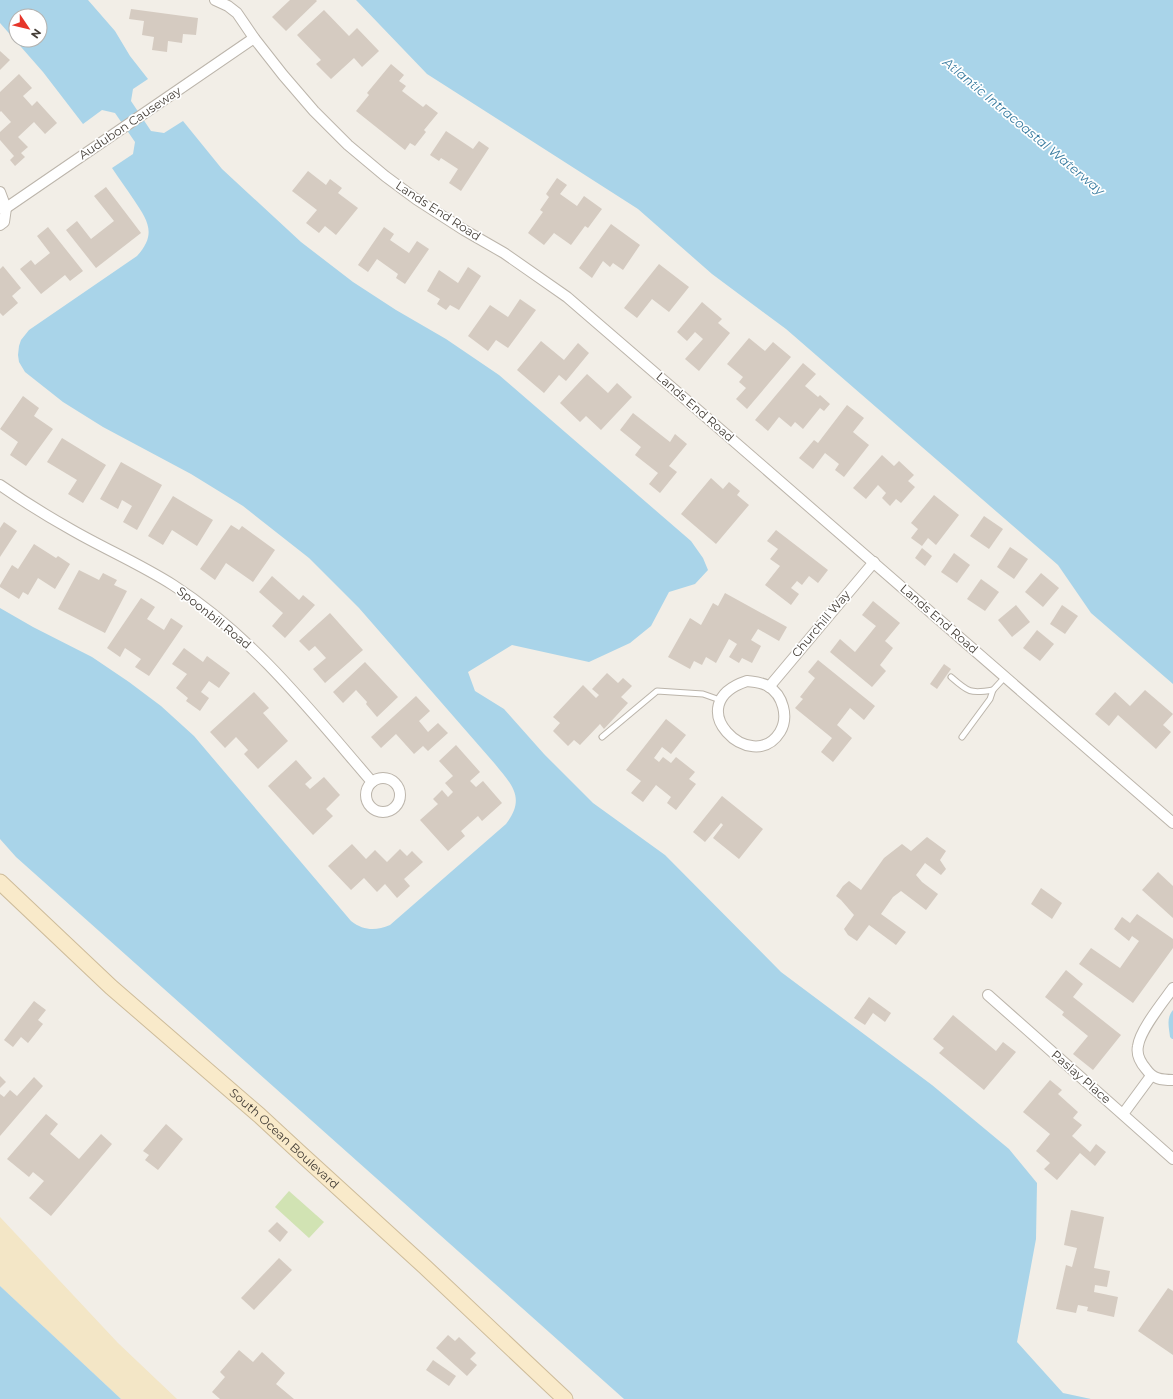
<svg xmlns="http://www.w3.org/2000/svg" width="1173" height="1399" font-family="Montserrat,sans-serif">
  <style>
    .green { fill: #d1e3b3 }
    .sand { fill: #f3e6c6 }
    .water { fill: #a9d4e9; fill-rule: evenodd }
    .building { fill: #d5cbc1 }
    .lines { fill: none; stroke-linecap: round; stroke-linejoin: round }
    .lane-casing { stroke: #bcb5ab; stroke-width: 7 }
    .street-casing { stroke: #bcb5ab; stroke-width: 12 }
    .secondary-casing { stroke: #cebc9a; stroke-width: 17 }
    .lane { stroke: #fff; stroke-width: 5 }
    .street { stroke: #fff; stroke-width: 10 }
    .secondary { stroke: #f9eaca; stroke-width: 15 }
    .labels { text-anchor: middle; stroke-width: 3.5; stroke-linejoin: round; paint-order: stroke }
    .street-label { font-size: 12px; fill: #443e37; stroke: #fff }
    .water-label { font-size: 13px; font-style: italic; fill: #387b9f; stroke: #fff }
  </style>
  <rect width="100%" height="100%" fill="#f2eee7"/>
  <!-- green -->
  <polygon class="green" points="289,1191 324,1222 309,1238 275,1207"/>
  <!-- sand -->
  <polygon class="sand" points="0,1217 118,1343 177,1399 121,1399 0,1286"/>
  <!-- water -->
  <g class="water">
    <path d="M0,0H88L115,31L130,56L148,79L133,89L131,101L151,131L164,133L183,121L222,169L301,242L353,282L396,310L446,339L499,375L691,541L703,558L708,570L695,584L669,592L651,626L630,643L589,662L512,645L468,672L475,691L504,709L544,754L593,803L665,855L781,972L932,1085L1009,1149L1037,1183L1036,1239L1017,1342L1063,1393L1091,1399H624L16,857L0,839V608L33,627L92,657L129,682L161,706L194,736L351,921C364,931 376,931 390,925L506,824C526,798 512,785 495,764L359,608L309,558L243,506L191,474L103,427L63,402L25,372L19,362L18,355L19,346L21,340L29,330L137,256C157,234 148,221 134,200C127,189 119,179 112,168L133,154L135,142L115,113L102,110L83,124L43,72L0,23ZM16,16H40V40H16Z"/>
    <polygon points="356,0 1173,0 1173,684 1091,613 1058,565 786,329 712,274 638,209 427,74"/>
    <path d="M1173,1010V1039H1172L1170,1037C1169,1027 1166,1018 1173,1010Z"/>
    <polygon points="0,1286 121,1399 0,1399"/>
  </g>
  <!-- building -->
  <g class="building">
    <polygon points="290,0 316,0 317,1 286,31 272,17"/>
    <polygon points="131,9 198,18 196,35 183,34 182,43 168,41 167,52 152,50 154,37 142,35 144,21 129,19"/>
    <polygon points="324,10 349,36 357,28 379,51 362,67 354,58 331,79 316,64 321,60 297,35"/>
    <polygon points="0,51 10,60 0,70"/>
    <polygon points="391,64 404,75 399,81 406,86 402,91 423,107 426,104 438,113 424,130 426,132 415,146 410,143 405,150 356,111 369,95 367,93"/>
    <polygon points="19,74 32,88 23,96 32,106 37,101 57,123 45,134 34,122 18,137 28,147 21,153 25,157 15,166 10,160 14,156 0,140 0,132 11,122 1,111 0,112 0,92"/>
    <polygon points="446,131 473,149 479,141 489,148 461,191 449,183 458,169 441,158 439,161 430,155"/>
    <polygon points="308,171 326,185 330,179 342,188 338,193 358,208 336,235 325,226 319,233 306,223 317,210 292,191"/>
    <polygon points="557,178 567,185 560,194 577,206 584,196 602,209 588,228 585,226 571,245 554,233 544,245 528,233 543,212 540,210 549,197 546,194"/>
    <polygon points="106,187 141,233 96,268 66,230 77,221 91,239 114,221 94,196"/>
    <polygon points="611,224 640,245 623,270 613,263 610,267 603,261 592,278 579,268"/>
    <polygon points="48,227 83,271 70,281 65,275 41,294 20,269 31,260 35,265 50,253 37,236"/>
    <polygon points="384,227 394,234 390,240 409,253 417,241 429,249 405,284 396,278 398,274 377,259 368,272 358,265"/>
    <polygon points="659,264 689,287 669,312 652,299 637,318 624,308"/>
    <polygon points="3,266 21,288 12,296 18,303 3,316 0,313 0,269"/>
    <polygon points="468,267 481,276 459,310 450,305 446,310 437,304 440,299 427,291 439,270 458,283"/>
    <polygon points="520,299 536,310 508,348 496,340 488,351 468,336 490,305 508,317"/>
    <polygon points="702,302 722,319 718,323 730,333 699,371 685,359 703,339 695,332 687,341 677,332"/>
    <polygon points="749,338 765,351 773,342 791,357 747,409 736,399 746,388 739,382 743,377 727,364"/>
    <polygon points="541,341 564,360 578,343 589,353 566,381 559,375 544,393 517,370"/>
    <polygon points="803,363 816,374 805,386 818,397 820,395 830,404 824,411 820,408 803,429 795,422 791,427 779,417 768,431 755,420"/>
    <polygon points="587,374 608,393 617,383 632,397 601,430 586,416 580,422 560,403"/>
    <polygon points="23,396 39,408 34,416 53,429 26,466 10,455 18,442 0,429"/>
    <polygon points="847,405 864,418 853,432 869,445 844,477 835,470 839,464 825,453 813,469 799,458 814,440 818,443"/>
    <polygon points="633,413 670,442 675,434 687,444 669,466 677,472 660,493 649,484 658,473 635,455 641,447 620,430"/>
    <polygon points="62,438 106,465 83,503 68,494 77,480 47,462"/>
    <polygon points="882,455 894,466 899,461 914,475 908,481 915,487 901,503 896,499 890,506 882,498 886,493 878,485 866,499 853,488"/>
    <polygon points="121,462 162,485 137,530 123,522 132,506 122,500 118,509 100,499"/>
    <polygon points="711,478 723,489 729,482 740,491 737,495 749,505 716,544 681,514"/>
    <polygon points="934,495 959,515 936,545 928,538 922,546 911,538 918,529 911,523"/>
    <polygon points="173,496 213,520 197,546 172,530 163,545 148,536"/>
    <polygon points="984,516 1003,529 989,549 970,536"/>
    <polygon points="4,522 17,531 0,557 0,528"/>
    <polygon points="231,525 239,530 242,526 275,550 253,582 226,563 215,580 200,569"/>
    <polygon points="776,530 828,570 818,583 809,576 802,585 797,581 791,588 799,594 791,605 765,585 780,566 770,559 778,549 767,541"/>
    <polygon points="34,544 56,558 58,556 70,564 55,589 38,578 28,595 23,592 19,599 0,587 0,585 12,565 18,569"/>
    <polygon points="1010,547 1028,559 1014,579 997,567"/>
    <polygon points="922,548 932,556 925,566 915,558"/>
    <polygon points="954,553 970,565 957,583 941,572"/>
    <polygon points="79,570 99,580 103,573 117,580 114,585 127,591 105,633 58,609"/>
    <polygon points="1041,573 1059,588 1043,607 1025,592"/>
    <polygon points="272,576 299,600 303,595 315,605 285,638 272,626 283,613 259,592"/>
    <polygon points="981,579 999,592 985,611 967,599"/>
    <polygon points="725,593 787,627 779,641 758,629 751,640 761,646 752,663 742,658 739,663 729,657 737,644 729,639 716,663 706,657 702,665 694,661 690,669 668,657 690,618 701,625 713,603 718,606"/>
    <polygon points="141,598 155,607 147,619 164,630 171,618 183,626 149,676 135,667 141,659 125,648 120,657 107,648"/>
    <polygon points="873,601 900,623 885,641 893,648 880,665 886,671 872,687 830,652 840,639 855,652 876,626 862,615"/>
    <polygon points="1016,605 1030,622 1012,637 998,620"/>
    <polygon points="1062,605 1078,616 1065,634 1050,624"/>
    <polygon points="330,613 363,650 325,683 313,669 326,658 315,646 309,651 299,641"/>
    <polygon points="1037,630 1054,644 1040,661 1023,648"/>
    <polygon points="184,648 203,662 207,656 230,673 219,688 209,681 201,692 209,698 200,711 186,701 188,698 176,688 187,674 172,664"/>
    <polygon points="818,660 875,706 864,720 850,708 837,725 852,738 833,762 821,752 832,738 795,708 803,699 800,697 815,678 808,672"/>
    <polygon points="365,662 398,697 377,717 366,704 367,702 356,690 343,703 333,692"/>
    <polygon points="944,664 951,669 937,689 930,684"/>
    <polygon points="607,673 618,683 623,678 632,686 621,697 628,703 604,729 600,724 580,745 574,740 568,746 553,731 560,723 553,717 583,685 596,698 599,695 592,689"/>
    <polygon points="1145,690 1173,714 1163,725 1171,732 1156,749 1118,715 1109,726 1095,714 1115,692 1130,706"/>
    <polygon points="254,692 269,708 263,713 288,741 258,769 244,754 248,750 236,737 225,748 210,732"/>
    <polygon points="416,696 430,711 419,721 428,732 438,723 448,733 428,751 423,746 414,754 396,734 381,748 371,737"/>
    <polygon points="666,719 686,735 671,754 662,747 654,758 659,762 663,757 671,763 676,757 695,772 689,779 696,784 676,810 667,803 671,797 656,785 643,802 631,793 641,781 626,770"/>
    <polygon points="456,745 480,772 470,781 476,787 483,781 502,803 482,821 478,816 461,831 465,836 448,851 420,820 438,804 433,799 442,790 448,797 453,792 445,783 453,776 439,761"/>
    <polygon points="296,760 312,778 305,784 310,789 324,777 340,795 326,809 333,816 313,835 268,786"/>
    <polygon points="722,796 763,829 739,859 713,838 723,825 721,823 705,842 693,832"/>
    <polygon points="927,837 946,851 940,860 946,869 941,875 925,863 916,875 922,882 938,894 926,910 901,891 893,897 881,914 906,932 896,945 869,925 857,941 848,935 844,929 854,915 841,900 836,896 843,886 849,881 861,890 884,858 902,844 911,851"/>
    <polygon points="352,844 366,859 375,850 387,862 400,849 407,856 412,851 423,862 404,879 410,886 397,898 385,884 377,892 364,878 351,890 328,866"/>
    <polygon points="1158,872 1173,886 1173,918 1142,890"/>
    <polygon points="1041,888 1062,903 1052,919 1031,904"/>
    <polygon points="1137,914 1173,939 1173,948 1133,1003 1079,964 1091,948 1120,968 1139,941 1132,936 1129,941 1114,929 1122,917 1130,923"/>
    <polygon points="1066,970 1083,984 1073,997 1121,1035 1093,1070 1073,1054 1088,1036 1062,1015 1064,1012 1045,997"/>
    <polygon points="869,997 891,1013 885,1022 873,1013 865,1025 854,1018"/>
    <polygon points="34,1001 46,1010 38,1020 43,1024 28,1043 21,1037 13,1047 4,1040"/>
    <polygon points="953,1015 996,1051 1003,1042 1016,1052 984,1090 939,1053 944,1048 933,1039"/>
    <polygon points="0,1076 6,1082 0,1088"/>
    <polygon points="34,1077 43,1086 0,1136 0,1094 4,1097 10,1090 17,1096"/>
    <polygon points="1050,1080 1062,1090 1058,1094 1078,1112 1073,1118 1082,1125 1072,1136 1090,1152 1096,1144 1106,1152 1095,1166 1080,1153 1057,1180 1044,1169 1050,1163 1036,1151 1050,1134 1023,1112"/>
    <polygon points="46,1114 58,1124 50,1134 79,1159 101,1134 112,1144 51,1216 29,1198 44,1181 33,1172 29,1177 7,1159"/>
    <polygon points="166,1124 183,1139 158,1170 145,1160 149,1155 143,1151"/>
    <polygon points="1071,1210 1104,1217 1094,1268 1110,1271 1107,1287 1095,1285 1094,1292 1118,1297 1114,1317 1087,1311 1088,1307 1078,1305 1076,1313 1056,1309 1066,1265 1072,1267 1077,1248 1064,1245"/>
    <polygon points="277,1222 288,1232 280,1242 268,1231"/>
    <polygon points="279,1258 292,1270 254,1310 241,1298"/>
    <polygon points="1168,1288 1173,1291 1173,1355 1138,1331"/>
    <polygon points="448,1335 455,1341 459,1337 476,1353 470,1359 477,1365 467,1376 436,1348"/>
    <polygon points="239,1350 253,1362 262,1352 285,1373 276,1384 294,1399 220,1399 212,1392 225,1377 220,1372"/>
    <polygon points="433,1360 456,1376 449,1386 426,1370"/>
  </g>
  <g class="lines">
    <defs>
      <g id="lane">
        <path d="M951,677C968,692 970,694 993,690"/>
        <polyline points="602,737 657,691 703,694 720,700"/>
        <polyline points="962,737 990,699 993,690 1005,677"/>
      </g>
      <g id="street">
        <polyline points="215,0 228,6 237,13 254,38 283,75 314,111 348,145 385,176 416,199 464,230 504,253 567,297 706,417 1173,823"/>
        <polyline points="0,192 6,208 4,222 0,225"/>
        <polyline points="0,208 6,208 254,38"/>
        <path d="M0,485C23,501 47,516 72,530C105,549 140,564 173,585C252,636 311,711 372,782"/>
        <path d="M747,681C754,682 761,682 768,686C783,695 789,717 780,732C752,777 677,704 747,681Z"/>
        <polyline points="769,687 874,562"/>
        <circle cx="383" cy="795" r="17"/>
        <path d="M1173,988C1163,1002 1140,1030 1138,1046C1136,1055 1140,1062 1146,1069C1153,1079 1161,1080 1173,1080"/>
        <polyline points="988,995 1173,1159"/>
        <polyline points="1123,1114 1151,1076"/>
      </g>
      <g id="secondary">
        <path id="s1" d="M0,882L111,987L259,1115L299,1152L424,1266L565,1399"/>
      </g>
    </defs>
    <!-- lane casing -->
    <use href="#lane" class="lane-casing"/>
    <!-- street casing -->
    <use href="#street" class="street-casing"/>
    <!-- secondary casing -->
    <use href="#secondary" class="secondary-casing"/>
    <!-- lane -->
    <use href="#lane" class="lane"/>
    <!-- street -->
    <use href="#street" class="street"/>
    <!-- secondary -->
    <use href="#secondary" class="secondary"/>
  </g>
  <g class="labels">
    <!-- street labels -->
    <g class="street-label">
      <text transform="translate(130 123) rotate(-34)" y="4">Audubon Causeway</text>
      <text transform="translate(438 211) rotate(33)" y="4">Lands End Road</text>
      <text transform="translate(695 407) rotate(41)" y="4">Lands End Road</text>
      <text transform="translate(214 618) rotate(39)" y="4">Spoonbill Road</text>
      <text transform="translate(939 619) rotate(41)" y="4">Lands End Road</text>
      <text transform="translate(821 624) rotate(-50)" y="4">Churchill Way</text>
      <text transform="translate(1081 1077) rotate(41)" y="4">Paslay Place</text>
      <text dy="4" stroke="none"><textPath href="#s1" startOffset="383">South Ocean Boulevard</textPath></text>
    </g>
    <!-- water labels -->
    <g class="water-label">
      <text transform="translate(1024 126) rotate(40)" y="5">Atlantic Intracoastal Waterway</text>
    </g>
  </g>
  <!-- north arrow -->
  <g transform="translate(28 28) rotate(125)"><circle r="19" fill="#ffffff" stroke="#b4b2af"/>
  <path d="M0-3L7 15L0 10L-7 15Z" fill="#e6362a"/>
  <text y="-6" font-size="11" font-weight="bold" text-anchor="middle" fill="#443e37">N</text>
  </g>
</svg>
